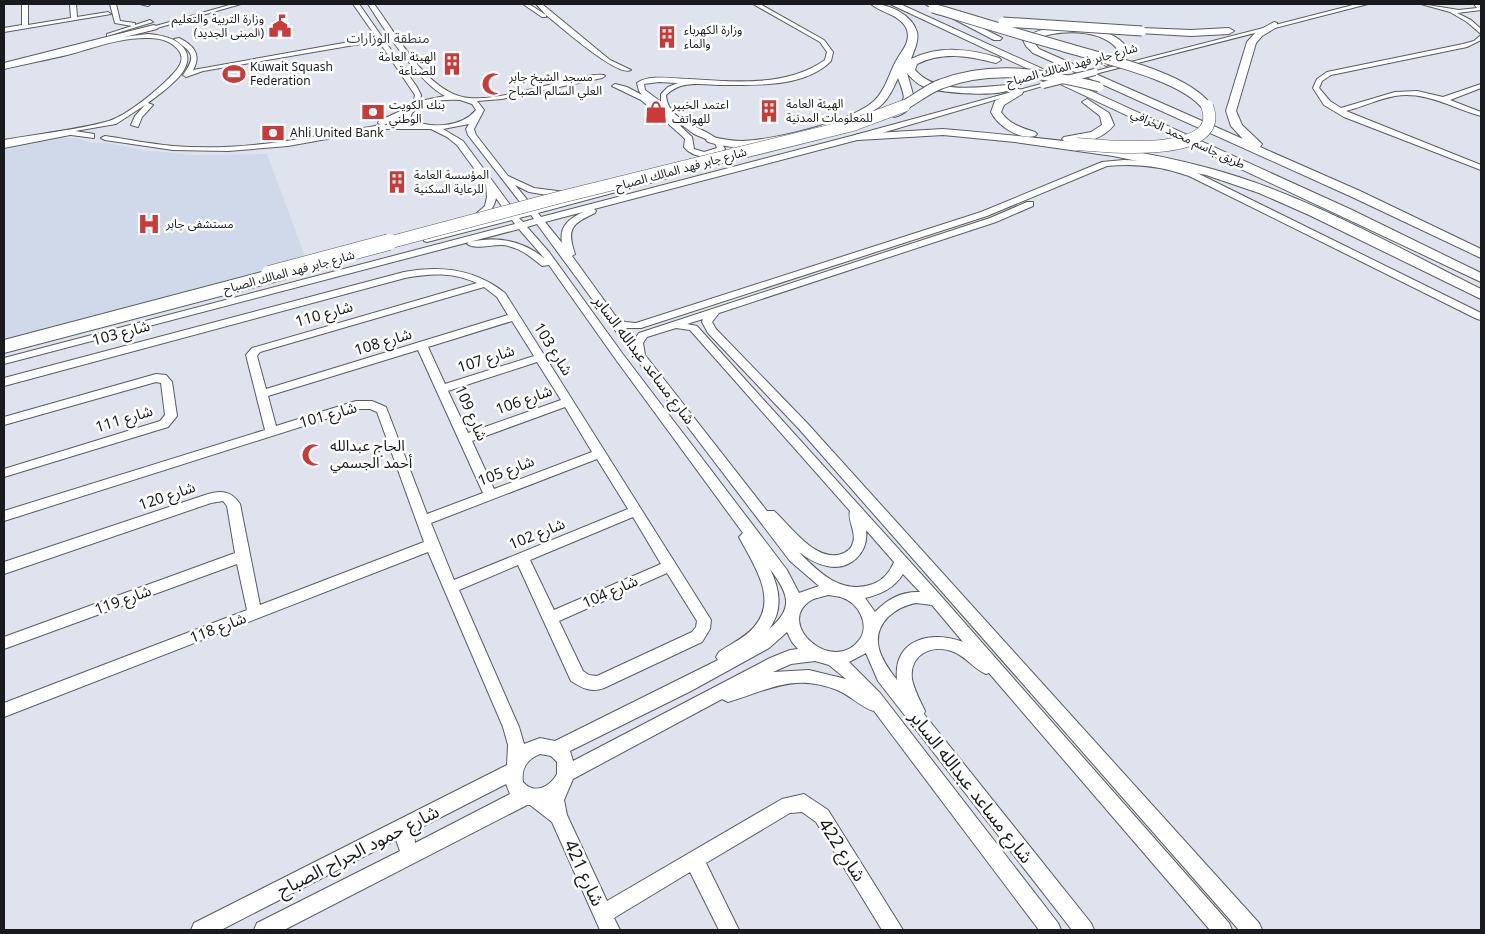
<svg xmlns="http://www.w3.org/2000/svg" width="1485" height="934" font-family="'Noto Sans','Noto Sans Arabic',sans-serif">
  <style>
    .built { fill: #d0d9e9 }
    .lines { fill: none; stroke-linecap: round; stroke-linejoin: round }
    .minor-casing { stroke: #575c64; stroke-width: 2 }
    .major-casing { stroke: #575c64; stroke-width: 2 }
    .highway-casing { stroke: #575c64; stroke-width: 2 }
    .minor { fill: #fff; fill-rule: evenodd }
    .major { fill: #fff; fill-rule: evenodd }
    .highway { fill: #fff; fill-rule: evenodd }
    .minor-bridge-casing { stroke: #575c64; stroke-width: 8; stroke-linecap: butt }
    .highway-bridge-far2-casing { stroke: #575c64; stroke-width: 11; stroke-linecap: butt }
    .highway-bridge-far1-casing { stroke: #575c64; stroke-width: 13; stroke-linecap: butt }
    .highway-bridge-casing { stroke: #575c64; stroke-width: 17; stroke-linecap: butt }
    .minor-bridge { stroke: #fff; stroke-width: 6 }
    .highway-bridge-far2 { stroke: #fff; stroke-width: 9 }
    .highway-bridge-far1 { stroke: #fff; stroke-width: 12 }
    .highway-bridge { stroke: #fff; stroke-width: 16 }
    .labels { text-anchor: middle; stroke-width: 5; stroke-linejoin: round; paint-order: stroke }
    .far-poi-label { font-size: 12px; fill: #181a1d; stroke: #fff; text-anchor: start }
    .far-street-label { font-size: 12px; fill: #181a1d; stroke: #fff }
    .far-neighbourhood-label { font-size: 14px; fill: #3f444c; stroke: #fff }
    .street-label { font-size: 15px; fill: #181a1d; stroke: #fff }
    .poi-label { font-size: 15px; fill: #181a1d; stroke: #fff; text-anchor: start }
    .near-street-label { font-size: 18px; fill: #181a1d; stroke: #fff }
  </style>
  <rect width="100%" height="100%" fill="#dee3ed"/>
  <!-- built -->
  <polygon class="built" points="61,138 76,138 91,143 107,143 143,150 193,155 267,154 306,259 235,282 4,339 4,150"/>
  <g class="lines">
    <defs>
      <g id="minor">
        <polygon points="22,4 28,4 28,25 71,18 70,4 76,4 77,17 108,12 111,14 4,32 4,28 22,25"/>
        <polygon points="110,4 116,4 120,21 135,23 135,25 150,20 153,22 107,36 107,34 132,26 115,23"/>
        <polygon points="140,4 151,4 148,6"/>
        <polygon points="233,4 241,4 143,32 138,31"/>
        <path d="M353,4H359L417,87L421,95L420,101L445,96C420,84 383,28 368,4H374C397,34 427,94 469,98C492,100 518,92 541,87C557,83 589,73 604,75L605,76L602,78L502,99L477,101L484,110L474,129L476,135L508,176L534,188L565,192L569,195L565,198L529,192L515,185L535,209L664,176L668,178L538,213L541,217L855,135L1041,84L1046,85L861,139L594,209L596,211L595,213C572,224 566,228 575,254L572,256L617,318L625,322L636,323L981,212L1102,162L1124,160L1148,161L1174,165L1195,172L1481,313V320L1477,319L1189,176C1161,166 1136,163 1107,166L987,216L641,328H625L634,340L639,333L990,218L1027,202H1033V206L996,222L719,313L712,322L716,329L807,423L1259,923L1262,930H1239L799,429L708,333L702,322L703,319L687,324L697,326L941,596L1229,923L1232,930H1210L989,673L986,674C974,669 966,657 954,652C933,643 909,654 912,679C914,690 920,700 925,711L924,714L1091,923L1094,930H1072L878,681L866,653L849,662L880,693L1058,923L1061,930H1039L874,711C863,709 850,695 837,690C794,673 768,690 728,702L722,699L573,779L564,800L567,815L607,901L782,799L804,794L828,810L903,930H882L816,822L802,812L790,813L706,863L739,930H719L690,872L614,918L620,930H600L552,822L530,805H527L284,930H254L257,923L400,851L396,840L221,930H191L194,923L507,765L508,745L503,727L428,552L4,717V703L247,610L237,564L4,649V637L235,553L227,506L223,501L211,503L4,574V562L205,495C220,490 231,490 240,504L260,605L424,542L377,412L370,409H357L4,521V511L265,430L246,355L252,348L477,283C454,272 430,273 405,278L4,386V378L404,272C441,265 475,269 505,293L711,620L710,629L702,642L604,688C591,693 582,688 571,681L518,565L459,590L519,727L524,744L540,738L555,741L718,660L716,657L719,652C730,644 745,638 754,627C779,599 753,564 739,537L743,533L614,357L549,265L542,266C530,256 519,247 503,245C493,244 475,250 467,244L469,242C496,236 523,240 545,259L519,229L4,364V358L515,224L512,220L427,242L424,241V237L508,215L496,198C494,209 483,223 471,222V218L485,206L487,197L486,185L457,145L447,137L431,129H382L288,146L228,151L173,150L105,140L101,138L105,136C127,139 150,144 173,146C243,152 312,137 381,125L378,123L379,121L413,105L415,95L382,46L366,43L203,71L186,77L183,75C198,54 191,52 174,39L179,38C193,45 202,54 193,70L366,39L379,41ZM460,100L472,104L476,110C461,128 430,129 410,119L412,113C425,101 443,99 460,100ZM402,116L404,122L411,125H384ZM469,124L466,129L468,135L527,211L516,213L463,141L443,129ZM583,212C569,219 559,226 562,243L545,222ZM531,215L534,219L523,222L519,218ZM537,224L637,360L790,561L819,586L799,593L787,570L622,353L549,252L527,227ZM484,287L497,297L508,315L266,389L257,356L260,352ZM512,321L534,356L445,384L428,347ZM676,328L690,330L850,511C847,521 858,534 852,545C851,549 847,551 844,553C817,565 792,527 774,511H767L645,355L643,343L647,337ZM418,350L483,493L427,514L386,407L372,401H356L276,426L268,396ZM537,362L561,400L468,433L448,391ZM565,407L592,452L494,489L472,441ZM597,459L628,509L454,580L431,523ZM633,517L661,564L554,610L530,560ZM866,530L894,562C890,572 883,580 873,584C842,595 819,573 799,552C807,558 816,564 827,566C850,571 869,553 866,530ZM770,569C788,593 795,608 769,629C783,611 780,589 770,569ZM667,573L697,621L696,627L692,632L597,676L589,675L583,671L559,621ZM903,574L920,592C903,591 887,599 875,612L865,598C882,594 894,588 903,574ZM828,595C833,596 839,596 843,598C858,603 870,624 860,639C833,676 775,624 810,601C814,598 822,597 828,595ZM916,603L932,605L963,642C931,630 893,639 897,680C881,660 868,638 888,617C897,609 905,605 916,603ZM787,632L792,642L798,649L790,650L770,658L573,761L570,751L691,691L769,648ZM815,661L829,665L846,679L809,670L773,672L791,664ZM540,754L551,756L557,762V774C550,787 534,795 523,782C521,769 527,759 540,754ZM506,784L510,794L415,843L414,831Z"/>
        <path d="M523,4H529L546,15L536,4H542L610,60L631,70C618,78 559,25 546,15V17H542Z"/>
        <path d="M753,4H760L824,40L833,52L831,61C805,87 759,85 724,85C703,85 682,79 666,95C668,127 715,126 725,149C714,160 694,159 684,147L685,139L681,135L641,100L612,86L615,84L627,87L642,95L639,91L637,83C649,74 675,79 690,79C734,82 787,87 825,60L827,52L820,42ZM659,82L678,83L668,87L661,94V102L645,90L644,84ZM670,116L694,134L715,143L717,148L704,152L694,149L692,137Z"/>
        <polygon points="1357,4 1368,4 1095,74 1092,72"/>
        <polygon points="1421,4 1459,10 1477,8 1474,4 1480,4 1481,10 1457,13 1471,20 1481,29 1481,34 1467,22 1450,12"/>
        <path d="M148,34C160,35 172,37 181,45C203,66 163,91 148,103L153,105L142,117L138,127L131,125L135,116L145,105L116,124L75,131L94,134V138L71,135L67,133L4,144V140C37,134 77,130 109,121C128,115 159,89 173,74C179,68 185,59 179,51C172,41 160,38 149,38C120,37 94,48 67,55C46,60 25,64 4,69V65L66,51L120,35L123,37Z"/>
        <path d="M1481,35V40L1467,47L1331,75L1322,81L1319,88L1330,101L1341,108L1395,92L1417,91L1443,97L1481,84V88L1450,100L1481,112V116C1452,108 1426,91 1395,96C1378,99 1362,107 1346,111L1481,165V170L1344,117L1324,105L1313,88L1317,79L1327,72L1463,44L1474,41Z"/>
        <polygon points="282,274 287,277 285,279 4,353 4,347"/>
        <polygon points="156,374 166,375 172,382 177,416 168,427 4,477 4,469 160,421 165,415 161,383 156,382 4,425 4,417"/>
      </g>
      <g id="major">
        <polygon points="154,25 158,27 157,29 4,67 4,63"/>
        <polygon points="67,130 72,133 70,135 4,148 4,142"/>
      </g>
      <g id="highway">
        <path d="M871,4C887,3 912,14 917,32C919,41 914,51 911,59C940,45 970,49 999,58L1001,60L996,63C969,56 943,51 917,64L915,70C937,95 978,87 1008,85L1013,88C1002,98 940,93 925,87C917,84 912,79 907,73L914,98C912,108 904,115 894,117L889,114C905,96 908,105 898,78C893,89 888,100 879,107C853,128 776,147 742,147C731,148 719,145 708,142L706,140L708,138L712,137C722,139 732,141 742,141C773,140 851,122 874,101C885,91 889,74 896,61C901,51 911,43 907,30C902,15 881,13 871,4Z"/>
        <polygon points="890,4 900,4 1352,210 1481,273 1481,282"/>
        <polygon points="925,4 935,4 1002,38 1000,40 994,40"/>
        <path d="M1274,22L1277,23V27L1262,36L1256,43L1236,111L1242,125L1262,144L1260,147L1360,191L1481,249V258L1352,197L1033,53L1026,46L1023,40C1041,21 1105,23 1123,43C1125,45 1127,50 1129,53L1122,59L1106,66L1101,63L1103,61L1119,52C1106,28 1054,28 1033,41L1039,49L1243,139L1231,126L1226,111L1247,42L1256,32Z"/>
        <polygon points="1142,28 1191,30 1229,28 1234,31 1229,34 1191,36 1139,33 1139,29"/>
        <path d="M1018,89L1022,90L1023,92L1022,94L1004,105L1001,112C1009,124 1022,128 1035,132L1037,134L1035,136C1019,140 998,126 991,112L995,101Z"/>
        <path d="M1087,99L1109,113L1114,125C1103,139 1081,146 1064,141L1062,139L1064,137L1091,132L1102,125L1100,116L1082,102Z"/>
        <path d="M943,129C1033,137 1125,145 1212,169C1307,195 1394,246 1481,289V299L1309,215L1259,193L1206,175L1113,156L1015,142L943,135L858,140L852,137L858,134Z"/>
        <polygon points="269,270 274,271 276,274 274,277 4,350 4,340"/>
      </g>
    </defs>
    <!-- minor casing -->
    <use href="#minor" class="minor-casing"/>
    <!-- major casing -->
    <use href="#major" class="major-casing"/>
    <!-- highway casing -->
    <use href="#highway" class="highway-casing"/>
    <!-- minor -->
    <use href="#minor" class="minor"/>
    <!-- major -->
    <use href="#major" class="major"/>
    <!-- highway -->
    <use href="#highway" class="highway"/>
    <defs>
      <polyline id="minor-bridge" points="1043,85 1095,72"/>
      <g id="highway-bridge-far2">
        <path d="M933,8C976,21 1018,34 1061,46C1099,58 1184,75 1207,107"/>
        <polyline points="1003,22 1142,31"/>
        <path d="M901,107C915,100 927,89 941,84C992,64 1048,74 1099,87"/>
      </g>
      <g id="highway-bridge-far1">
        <path d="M1077,144C1103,146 1228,160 1207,106"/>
        <polyline points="384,244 561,197 853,125 904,106"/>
      </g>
      <polyline id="highway-bridge" points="269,274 389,242"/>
    </defs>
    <!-- minor-bridge casing -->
    <use href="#minor-bridge" class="minor-bridge-casing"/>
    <!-- highway-bridge-far2 casing -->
    <use href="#highway-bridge-far2" class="highway-bridge-far2-casing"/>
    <!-- highway-bridge-far1 casing -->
    <use href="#highway-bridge-far1" class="highway-bridge-far1-casing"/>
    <!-- highway-bridge casing -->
    <use href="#highway-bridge" class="highway-bridge-casing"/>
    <!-- minor-bridge -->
    <use href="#minor-bridge" class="minor-bridge"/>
    <!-- highway-bridge-far2 -->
    <use href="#highway-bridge-far2" class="highway-bridge-far2"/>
    <!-- highway-bridge-far1 -->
    <use href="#highway-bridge-far1" class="highway-bridge-far1"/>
    <!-- highway-bridge -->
    <use href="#highway-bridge" class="highway-bridge"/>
  </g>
  <!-- icons -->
  <defs>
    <symbol id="civic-bare" viewBox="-9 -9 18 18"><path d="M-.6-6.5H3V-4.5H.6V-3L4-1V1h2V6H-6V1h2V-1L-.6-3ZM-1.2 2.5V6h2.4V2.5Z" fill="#c93b39" stroke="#fff" stroke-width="2.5" paint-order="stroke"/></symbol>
    <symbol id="building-bare" viewBox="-9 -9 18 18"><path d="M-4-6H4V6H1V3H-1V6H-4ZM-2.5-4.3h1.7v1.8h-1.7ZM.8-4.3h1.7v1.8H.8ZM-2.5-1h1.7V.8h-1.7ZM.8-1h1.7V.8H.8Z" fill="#c93b39" stroke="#fff" stroke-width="2.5" paint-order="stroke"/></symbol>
    <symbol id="stadium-bare" viewBox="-9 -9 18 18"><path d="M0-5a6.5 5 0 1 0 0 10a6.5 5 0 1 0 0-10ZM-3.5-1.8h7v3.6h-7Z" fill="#c93b39" stroke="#fff" stroke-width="2.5" paint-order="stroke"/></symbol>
    <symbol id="mosque-bare" viewBox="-9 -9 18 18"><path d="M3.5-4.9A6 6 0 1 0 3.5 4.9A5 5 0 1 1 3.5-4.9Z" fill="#c93b39" stroke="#fff" stroke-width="2.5" paint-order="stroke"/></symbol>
    <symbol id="bank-bare" viewBox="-9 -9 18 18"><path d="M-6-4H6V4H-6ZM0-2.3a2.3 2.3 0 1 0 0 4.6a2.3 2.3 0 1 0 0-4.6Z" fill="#c93b39" stroke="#fff" stroke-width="2.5" paint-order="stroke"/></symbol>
    <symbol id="shop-bare" viewBox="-9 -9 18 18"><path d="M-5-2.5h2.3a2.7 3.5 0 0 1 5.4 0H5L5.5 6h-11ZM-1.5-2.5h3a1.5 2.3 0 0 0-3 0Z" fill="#c93b39" stroke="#fff" stroke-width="2.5" paint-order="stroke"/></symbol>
    <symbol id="hospital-bare" viewBox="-9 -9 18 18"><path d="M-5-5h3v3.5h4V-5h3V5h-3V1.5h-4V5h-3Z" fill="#c93b39" stroke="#fff" stroke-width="2.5" paint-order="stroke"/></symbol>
  </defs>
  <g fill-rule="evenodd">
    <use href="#civic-bare" x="264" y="10" width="32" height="32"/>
    <use href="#building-bare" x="651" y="21" width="32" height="32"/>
    <use href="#building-bare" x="436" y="48" width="32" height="32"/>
    <use href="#stadium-bare" x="218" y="58" width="32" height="32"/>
    <use href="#mosque-bare" x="477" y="68" width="32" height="32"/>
    <use href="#building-bare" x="753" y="95" width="32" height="32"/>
    <use href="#bank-bare" x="357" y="96" width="32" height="32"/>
    <use href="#shop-bare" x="640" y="96" width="32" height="32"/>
    <use href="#bank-bare" x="257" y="117" width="32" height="32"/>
    <use href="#building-bare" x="381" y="166" width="32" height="32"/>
    <use href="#hospital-bare" x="133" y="208" width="32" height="32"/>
    <use href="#mosque-bare" x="297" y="439" width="32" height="32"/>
  </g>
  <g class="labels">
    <!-- far-poi labels -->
    <g class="far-poi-label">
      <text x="264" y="23" text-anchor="end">وزارة التربية والتعليم<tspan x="264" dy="14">(المبنى الجديد)</tspan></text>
      <text x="684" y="34">وزارة الكهرباء<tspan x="684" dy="14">والماء</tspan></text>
      <text x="436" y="61" text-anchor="end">الهيئة العامة<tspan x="436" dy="14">للصناعة</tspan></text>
      <text x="250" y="71">Kuwait Squash<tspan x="250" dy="14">Federation</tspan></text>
      <text x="509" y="81">مسجد الشيخ جابر<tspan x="509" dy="14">العلي السالم الصباح</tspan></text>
      <text x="786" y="108">الهيئة العامة<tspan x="786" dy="14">للمعلومات المدنية</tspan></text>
      <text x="389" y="109">بنك الكويت<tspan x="389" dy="14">الوطني</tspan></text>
      <text x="672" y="109">اعتمد الخبير<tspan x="672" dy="14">للهواتف</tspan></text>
      <text x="290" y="137">Ahli United Bank</text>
      <text x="414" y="179">المؤسسة العامة<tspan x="414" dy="14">للرعاية السكنية</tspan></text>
      <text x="166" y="228">مستشفى جابر</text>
    </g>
    <!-- far-street labels -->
    <g class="far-street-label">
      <text transform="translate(1072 65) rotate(-15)" y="4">شارع جابر فهد المالك الصباح</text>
      <text transform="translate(1188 139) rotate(25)" y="4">طريق جاسم محمد الخرافي</text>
      <text transform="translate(681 169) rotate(-15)" y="4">شارع جابر فهد المالك الصباح</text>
      <text transform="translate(289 272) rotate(-15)" y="4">شارع جابر فهد المالك الصباح</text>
    </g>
    <!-- far-neighbourhood labels -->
    <g class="far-neighbourhood-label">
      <text x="388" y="43">منطقة الوزارات</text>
    </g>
    <!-- street labels -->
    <g class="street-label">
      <text transform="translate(324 314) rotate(-16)" y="5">شارع 110</text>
      <text transform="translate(121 333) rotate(-15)" y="5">شارع 103</text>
      <text transform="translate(383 342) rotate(-17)" y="5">شارع 108</text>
      <text transform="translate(553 349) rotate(58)" y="5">شارع 103</text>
      <text transform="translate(486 359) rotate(-18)" y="5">شارع 107</text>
      <text transform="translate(644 360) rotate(53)" y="5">شارع مساعد عبدالله الساير</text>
      <text transform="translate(524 400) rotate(-20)" y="5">شارع 106</text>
      <text transform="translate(471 413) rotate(66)" y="5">شارع 109</text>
      <text transform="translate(328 415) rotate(-16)" y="5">شارع 101</text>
      <text transform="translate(124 419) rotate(-17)" y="5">شارع 111</text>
      <text transform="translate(506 471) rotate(-21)" y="5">شارع 105</text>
      <text transform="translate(167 496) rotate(-19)" y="5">شارع 120</text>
      <text transform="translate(537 534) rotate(-22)" y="5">شارع 102</text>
      <text transform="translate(610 592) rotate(-24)" y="5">شارع 104</text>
      <text transform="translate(123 600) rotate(-20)" y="5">شارع 119</text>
      <text transform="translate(218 628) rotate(-21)" y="5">شارع 118</text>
    </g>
    <!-- poi labels -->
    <g class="poi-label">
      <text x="330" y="451">الحاج عبدالله<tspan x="330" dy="17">أحمد الجسمي</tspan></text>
    </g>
    <!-- near-street labels -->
    <g class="near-street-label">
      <text transform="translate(971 787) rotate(52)" y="6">شارع مساعد عبدالله الساير</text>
      <text transform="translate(842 850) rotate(57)" y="6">شارع 422</text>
      <text transform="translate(358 851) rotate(-27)" y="6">شارع حمود الجراح الصباح</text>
      <text transform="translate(584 873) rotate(65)" y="6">شارع 421</text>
    </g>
  </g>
  <!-- border -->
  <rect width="1485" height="934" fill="none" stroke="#181a1d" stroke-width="10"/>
</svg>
